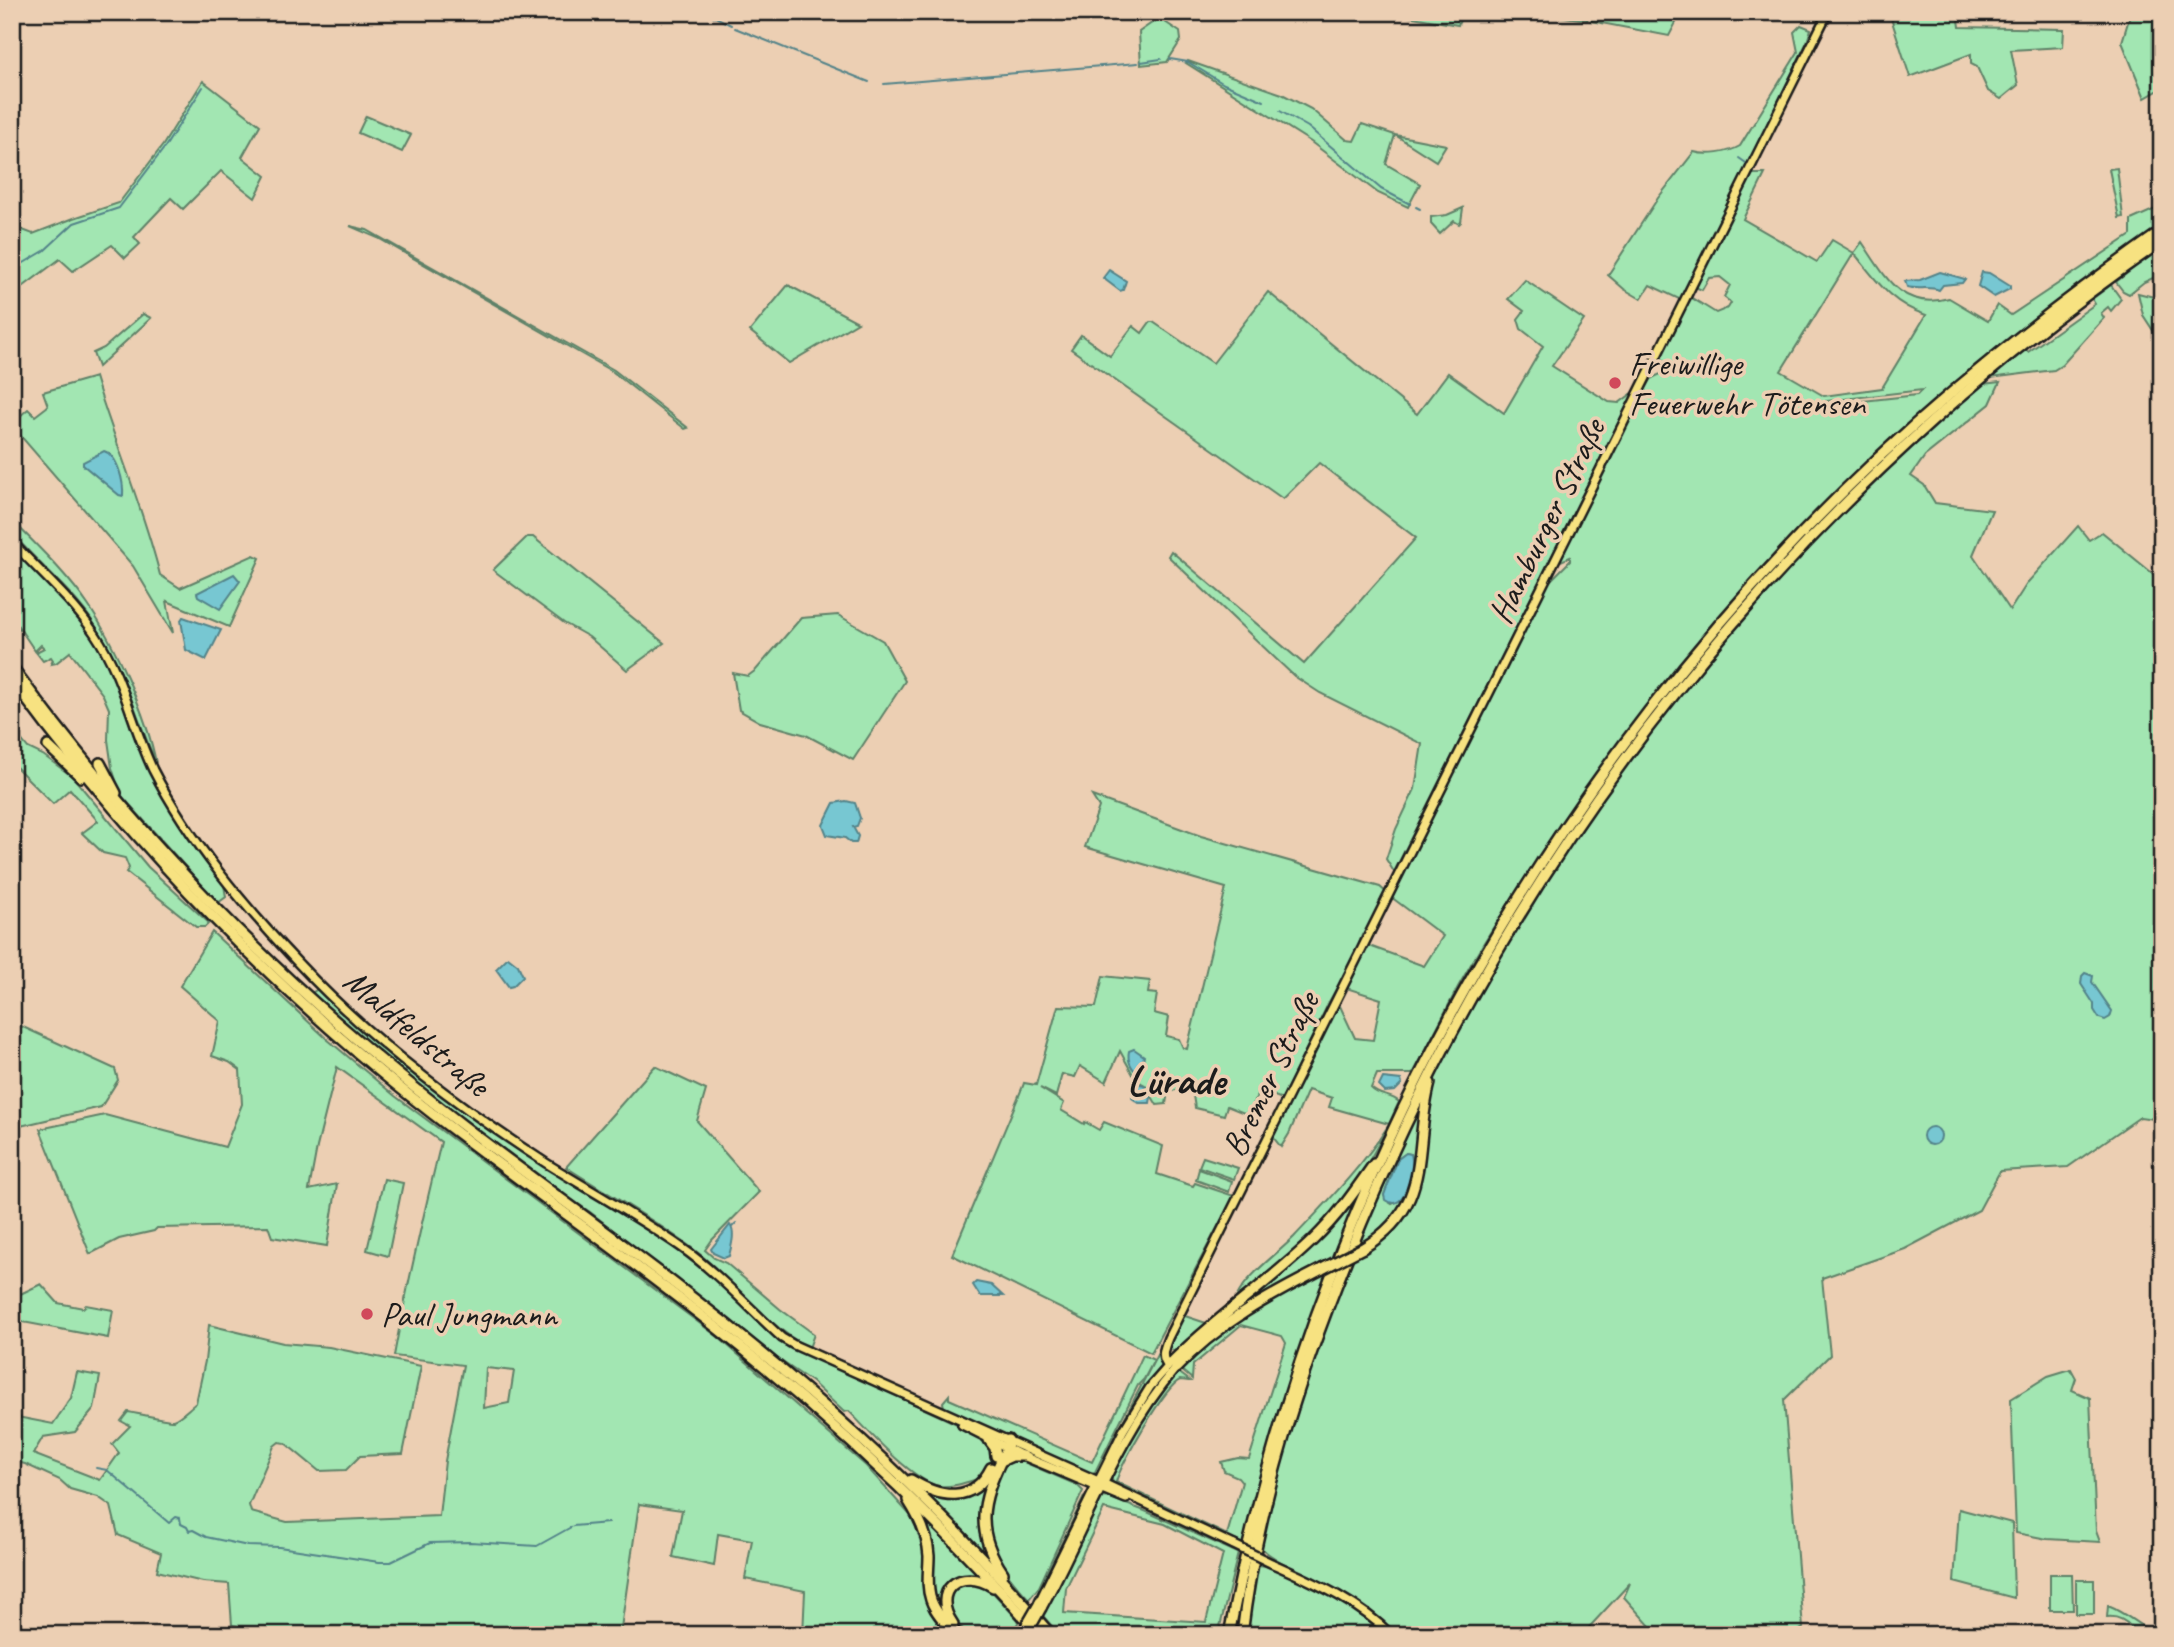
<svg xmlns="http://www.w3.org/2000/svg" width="2174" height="1647" font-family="Caveat,sans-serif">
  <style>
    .green { fill: #a2e6b2; stroke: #5f8167; stroke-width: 2; fill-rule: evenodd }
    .water { fill: #77c7d2; stroke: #538389; stroke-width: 2 }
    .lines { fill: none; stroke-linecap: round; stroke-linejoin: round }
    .stream { stroke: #538389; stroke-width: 2 }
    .major-casing { stroke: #1c1c1c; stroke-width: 12 }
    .highway-casing { stroke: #1c1c1c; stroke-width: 14 }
    .major { stroke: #f7e281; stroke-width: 7 }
    .highway { stroke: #f7e281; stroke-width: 9 }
    .major-bridge-casing { stroke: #1c1c1c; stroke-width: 12; stroke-linecap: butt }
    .highway-bridge-casing { stroke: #1c1c1c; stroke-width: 14; stroke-linecap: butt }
    .major-bridge { stroke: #f7e281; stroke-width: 7 }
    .highway-bridge { stroke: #f7e281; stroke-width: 9 }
    .poi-dot { fill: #d1495b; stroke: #eccfb3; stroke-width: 2.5 }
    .labels { text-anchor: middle; stroke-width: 7; stroke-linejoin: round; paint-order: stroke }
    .poi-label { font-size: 35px; fill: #1c1c1c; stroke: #eccfb3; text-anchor: start }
    .street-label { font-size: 35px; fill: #1c1c1c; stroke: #eccfb3 }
    .district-label { font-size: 42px; font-weight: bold; fill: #1c1c1c; stroke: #eccfb3 }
  </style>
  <rect width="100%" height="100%" fill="#eccfb3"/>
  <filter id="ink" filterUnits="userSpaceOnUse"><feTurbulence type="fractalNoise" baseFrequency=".0143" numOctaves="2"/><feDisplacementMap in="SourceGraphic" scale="14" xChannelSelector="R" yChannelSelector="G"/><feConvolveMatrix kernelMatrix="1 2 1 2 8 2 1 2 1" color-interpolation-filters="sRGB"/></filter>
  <g filter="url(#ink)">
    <!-- green -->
    <g class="green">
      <polygon points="1385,12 1463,12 1458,25"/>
      <polygon points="1559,12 1591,12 1587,20 1557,16"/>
      <polygon points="1595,12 1679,12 1681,13 1669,36 1591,21"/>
      <polygon points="1889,12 1958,12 1960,27 2064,29 2063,47 2011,50 2018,85 2001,99 1988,91 1977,67 1971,64 1971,54 1910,77"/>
      <polygon points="2131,12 2162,12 2162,97 2159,90 2145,98 2122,42"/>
      <polygon points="1159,18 1180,32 1181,40 1167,62 1141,65 1139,32"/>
      <path d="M1801,25L1811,29L1807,42L1681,300L1650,285L1641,299L1624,289L1608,275L1658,198L1694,152C1707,156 1728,153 1740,146L1798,52L1794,32Z"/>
      <polygon points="1188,61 1282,94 1311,109 1347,140 1354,141 1362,124 1395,135 1446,145 1436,161 1395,135 1386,164 1420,184 1408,207 1378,193 1311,142 1186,63"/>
      <polygon points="203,81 260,125 242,157 266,176 255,198 221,171 183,209 171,198 134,237 140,244 125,258 112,245 73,271 60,259 12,295 12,226 33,234 74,218 119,203 163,145"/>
      <polygon points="366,116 411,135 402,152 358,133"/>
      <polygon points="2117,168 2123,217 2119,218 2109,169"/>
      <path d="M1752,174H1765L1743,219L1817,262L1832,240L1854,253L1862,242C1885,276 1901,311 1949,298L1988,321L1997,305L2011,315L2131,235V220L2162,206V227C2097,274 2030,320 1969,372C1822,498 1692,642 1580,799C1537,860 1494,922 1458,987C1443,1016 1428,1045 1413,1074H1377L1371,1088C1379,1097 1391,1094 1399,1102L1389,1124L1329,1107L1332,1098L1308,1090L1289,1134L1281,1147L1273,1137L1335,1003L1340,1006L1355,1038L1373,1040L1381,999L1343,987L1364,944L1424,966L1443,936L1391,897L1548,583L1570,561V557L1561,561L1560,558L1643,393L1652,378L1669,370L1670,363L1665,362L1661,358L1690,297L1716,313L1728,308L1731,303L1724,297L1730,285L1720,277L1709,278L1702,290L1695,287ZM1854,253C1877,281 1891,304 1926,315L1882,388L1824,396L1781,371ZM1922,390L1917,395L1827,405L1826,401Z"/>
      <polygon points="1463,208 1461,222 1459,224 1454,221 1440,234 1431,224 1431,217 1447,215"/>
      <polygon points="350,226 367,230 614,370 688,428 685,429 613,372 378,238"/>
      <polygon points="2162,246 2162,274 2144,282 2129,294 2123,291 2116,282"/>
      <polygon points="1525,280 1584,320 1552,366 1609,402 1619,403 1634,392 1394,872 1386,859 1396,829 1415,789 1422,744 1320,693 1294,676 1168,556 1171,551 1304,664 1416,538 1319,463 1283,499 1071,349 1081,335 1110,356 1133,326 1142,333 1150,322 1153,322 1213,363 1268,292 1417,414 1448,373 1504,413 1543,346 1521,329 1518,319 1524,311 1508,299"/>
      <polygon points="788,285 858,322 789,363 750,331"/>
      <polygon points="2111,285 2121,299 2111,311 2108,307 2101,313 2104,318 2062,365 2054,370 1990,378 2025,349 2028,352 2095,304 2092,299"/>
      <polygon points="2138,293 2162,299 2160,341 2143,315"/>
      <polygon points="143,314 151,318 98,367 93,353 104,348"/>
      <path d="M95,377C115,443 143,507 160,575L180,588L254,555L260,558L229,627L167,601L173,633L133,566L12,426V423L28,409L35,416L48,406L43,392Z"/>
      <path d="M2000,382L1990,404L1925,456L1911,476L1924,485L1935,503L1992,510L1973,555L2010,610L2028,582L2078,526L2089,540L2102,532L2162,581V1120L2140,1117L2068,1167L2000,1171L1979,1210L1905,1249L1822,1278L1830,1355L1784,1400L1803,1628L1792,1635H1655L1651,1627L1624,1597L1630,1583L1582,1635H1394C1372,1611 1341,1593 1313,1578C1294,1568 1277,1562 1261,1548C1295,1391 1356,1240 1422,1098C1419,1151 1419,1220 1362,1245L1363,1252L1391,1229L1407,1208L1415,1193L1421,1174L1425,1115L1429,1094L1435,1076L1477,995L1531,903L1620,770L1719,643L1854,499L1938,421L1983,384ZM1406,1153L1411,1154C1415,1169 1409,1184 1402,1199L1392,1204L1386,1200L1384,1195L1398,1159Z"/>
      <path d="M12,520C38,547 67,574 88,605C115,644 147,716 156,763C136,717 124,667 95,625C72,590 39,565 12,533Z"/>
      <polygon points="527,537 533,537 664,643 627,670 589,637 564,623 493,570"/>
      <path d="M12,545C42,576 73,605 96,641C117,674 124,714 140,750C162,798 195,842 224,885L226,897L218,903L121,795L112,768L108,740L109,709L103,695L70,652L56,663L51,664L53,660L51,657L43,661L36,652L44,648L41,645L35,651L12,617Z"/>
      <polygon points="838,615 883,641 905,681 853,760 806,735 760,722 739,710 733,673 748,676 756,670 801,618"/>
      <polygon points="12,728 28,748 43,755 73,777 148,867 209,923 205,927 196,927 126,872 129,868 125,858 103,853 82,833 98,821 70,789 53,804 12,763"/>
      <polygon points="1092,796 1201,836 1380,887 1387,893 1365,937 1362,935 1354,957 1329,1002 1282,1099 1259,1090 1249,1115 1227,1106 1224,1115 1195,1108 1190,1077 1187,1087 1168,1092 1166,1104 1157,1105 1145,1085 1136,1080 1120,1051 1106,1082 1080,1066 1075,1077 1062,1074 1056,1096 1040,1088 1064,1103 1061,1110 1084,1124 1085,1122 1099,1130 1104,1122 1163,1146 1157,1174 1193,1186 1195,1183 1234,1196 1151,1353 952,1255 1023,1086 1024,1083 1036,1085 1058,1006 1096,1007 1103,976 1150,981 1148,993 1157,994 1154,1013 1169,1017 1166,1036 1179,1039 1183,1048 1187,1049 1226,888 1085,847 1099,807"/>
      <path d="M212,932L327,1039L395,1096L718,1337L866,1466L919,1525L923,1543L924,1594L930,1612L948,1635H803L805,1591L745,1579L752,1540L718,1534L714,1566L673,1557L682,1510L639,1504L620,1635H236L238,1626L232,1625L229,1584L203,1582L157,1571L161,1553L118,1535L111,1506L98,1497L70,1489L60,1480L25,1464L12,1461V1452H16L19,1432L12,1430V1416L53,1424L71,1398L77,1372L100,1376L94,1409L75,1432L43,1437L33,1454L100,1480L119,1453L112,1444L130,1426L121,1421L128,1412C135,1413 170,1421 173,1420C181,1417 189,1408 196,1403L205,1361L209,1325L283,1343L329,1347L421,1366L403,1454L360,1456L346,1470L319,1471L285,1443L279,1442L274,1446L249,1505L251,1512L287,1522L439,1516L445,1461L463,1365L394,1356C407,1284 424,1213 441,1142L337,1067L317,1147L309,1190L337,1184L327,1246L272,1237L268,1226L157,1228L154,1231L119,1239L90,1254L40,1129L105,1115L225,1147L242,1104L240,1070L229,1062L212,1056L220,1021L180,986ZM486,1368L514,1371L509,1403L484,1408Z"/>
      <path d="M318,989L405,1067L450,1102L528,1155L666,1240L695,1261L785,1344L959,1425L988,1442L994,1455L982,1478C968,1481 954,1488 939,1486C913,1481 868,1431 849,1411L844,1412L812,1382L778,1359L590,1212L512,1159L354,1033L310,994Z"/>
      <polygon points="12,1022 115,1069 118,1080 101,1107 12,1128"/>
      <path d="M655,1066L706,1090L697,1121L759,1192L712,1240L705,1250L714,1258L726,1263L780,1309L814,1334L809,1348C762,1323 734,1279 692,1248C652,1218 608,1194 566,1167Z"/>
      <path d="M1388,1126C1366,1170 1340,1211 1304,1246C1282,1267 1256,1285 1233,1305C1243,1277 1273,1258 1294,1237C1327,1202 1362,1167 1388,1126Z"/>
      <polygon points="1203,1157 1238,1168 1234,1179 1199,1167"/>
      <polygon points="1199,1169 1232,1181 1229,1192 1196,1180"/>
      <polygon points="384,1179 403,1183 388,1256 367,1250"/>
      <path d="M1365,1180L1285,1393L1243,1546L1222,1538L1114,1485L1111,1477C1128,1439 1149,1403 1177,1371L1190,1381C1188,1381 1182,1380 1180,1380C1165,1386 1120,1465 1116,1482L1227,1535L1242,1482L1238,1477L1224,1471L1221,1462L1238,1458L1249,1459L1286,1343L1282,1336L1241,1325L1193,1365L1192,1379L1180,1369C1225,1325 1269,1299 1325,1271L1327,1263C1273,1286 1221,1321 1179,1363L1175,1362C1238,1300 1315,1254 1365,1180Z"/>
      <polygon points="41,1284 58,1303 83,1308 86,1305 113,1310 108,1338 12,1320 12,1298"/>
      <polygon points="1182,1315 1209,1324 1178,1352 1170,1349 1169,1344"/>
      <polygon points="1162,1345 1162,1369 1100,1471 1096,1474"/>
      <polygon points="1143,1355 1154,1360 1144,1379 1138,1385 1095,1472 1089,1473 944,1408 943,1402 949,1395 949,1399 1092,1462"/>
      <polygon points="2071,1369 2076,1378 2072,1390 2090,1398 2096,1531 2100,1542 2047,1539 2016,1533 2011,1399 2048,1376"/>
      <path d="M1017,1459L1077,1485L1083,1491L1039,1587L1029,1599C999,1567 978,1538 990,1492C993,1482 1000,1471 1005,1462Z"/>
      <polygon points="988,1478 983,1498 992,1563 920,1489 946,1497"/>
      <polygon points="1084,1497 1083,1506 1046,1583 1034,1600"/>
      <path d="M1101,1497L1110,1498L1145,1511L1238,1553L1218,1635H1060L1043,1616ZM1104,1509L1165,1524L1223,1554L1206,1622L1064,1613L1066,1588Z"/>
      <polygon points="1959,1509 2012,1523 2014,1598 1954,1582"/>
      <path d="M917,1511L982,1577C948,1568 944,1586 942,1614L931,1591L930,1551Z"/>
      <path d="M1257,1565C1297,1568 1357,1611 1388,1635H1246Z"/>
      <polygon points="2050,1574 2072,1574 2073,1610 2050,1610"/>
      <path d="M965,1580L988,1587L1019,1621L1011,1635H969C952,1619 946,1615 950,1591Z"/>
      <rect x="2076" y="1580" width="18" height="34"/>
      <path d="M2108,1606C2126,1613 2138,1625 2156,1635H2131V1627C2125,1620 2116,1616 2107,1617Z"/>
    </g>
    <!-- water -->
    <g class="water">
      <polygon points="1109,270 1126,281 1123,290 1120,291 1103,278"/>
      <path d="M1940,272L1965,279L1962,283L1943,285L1939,290C1929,286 1918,290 1907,287L1905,281L1920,280Z"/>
      <polygon points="1982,272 1989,273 2010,286 2010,289 1994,297 1978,286"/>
      <path d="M104,451C118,455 124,483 123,496L119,495L83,465V462Z"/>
      <polygon points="234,574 240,581 220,609 198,596 197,593"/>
      <polygon points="183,617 221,630 206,660 186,650 181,620"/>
      <polygon points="846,801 855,803 860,818 857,826 853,827 858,836 856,843 851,843 845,838 827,835 823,825 834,803"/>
      <polygon points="508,957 518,965 523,976 513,986 509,987 496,969"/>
      <polygon points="2085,973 2093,976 2092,982 2112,1011 2110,1017 2105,1020 2099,1018 2094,1010 2094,1004 2081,984 2082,976"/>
      <path d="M1134,1049L1144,1056L1141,1072L1139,1074C1131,1069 1127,1060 1129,1051Z"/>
      <polygon points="1383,1078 1401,1080 1402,1084 1395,1091 1385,1092 1379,1086"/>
      <polygon points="1135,1083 1144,1085 1151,1097 1150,1103 1139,1103 1132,1098"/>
      <circle cx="1932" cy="1136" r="9"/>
      <path d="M1406,1153L1411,1154C1415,1168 1407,1215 1385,1200L1384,1195L1398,1159Z"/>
      <path d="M730,1225C736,1233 731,1247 729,1256L724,1258L713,1253L711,1249Z"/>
      <polygon points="976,1282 991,1285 1003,1296 980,1296 973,1285"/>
    </g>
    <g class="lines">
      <!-- stream -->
      <g class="stream">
        <polyline points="706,12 731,25"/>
        <polyline points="735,28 869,82"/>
        <polyline points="1170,59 1188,62 1224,84 1264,101"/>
        <polyline points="1141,62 1161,59"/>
        <polyline points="884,84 1138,63"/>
        <polyline points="1280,111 1308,127 1381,189 1410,204"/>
        <polyline points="1739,158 1746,163"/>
        <polyline points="1416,207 1420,209"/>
        <polyline points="12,270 44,251 74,223 119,208 165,147 203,87"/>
        <polyline points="732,1227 736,1223"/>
        <polyline points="96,1468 107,1470 113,1475 169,1523 176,1517 180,1518 181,1524 187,1527 189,1531 193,1530 206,1537 248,1546 279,1547 379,1562 391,1562 430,1543 470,1542 537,1546 573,1526 608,1523"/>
      </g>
      <defs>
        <g id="major">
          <path d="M12,542C40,572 72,600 95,634C123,675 132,726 153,770C190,842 244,906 299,964C371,1041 458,1106 546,1163C591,1191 638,1217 681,1247C718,1273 749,1308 782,1338L794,1345L1105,1484L1234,1545"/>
          <path d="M1168,1366C1160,1358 1164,1348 1168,1338L1828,12"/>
          <polyline points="962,1425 1023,1456 1126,1499"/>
          <path d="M1271,1563C1313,1582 1358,1601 1391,1635"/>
          <polyline points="1038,1604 1123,1431 1150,1387 1171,1363"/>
          <path d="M1042,1608C1086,1529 1116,1437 1176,1368"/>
        </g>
        <g id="highway">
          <path d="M12,667C114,806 230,932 362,1044C463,1131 574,1206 680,1288C815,1391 941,1506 1051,1635"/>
          <path d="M12,680C113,817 228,942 358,1053C473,1151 599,1234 717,1328C834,1421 942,1523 1040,1635"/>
          <polyline points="48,746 81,777"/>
          <polyline points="100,763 116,793"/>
          <path d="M1363,1248C1435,1204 1412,1150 1430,1083"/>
          <path d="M1171,1363C1215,1318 1268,1284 1313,1240C1337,1217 1355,1191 1374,1164"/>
          <path d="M1176,1368C1217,1324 1269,1296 1322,1269"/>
          <polyline points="989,1440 995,1448 996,1456"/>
          <polyline points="1001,1461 1012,1456 1023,1456"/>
          <path d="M911,1480C940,1498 973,1504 991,1468"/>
          <path d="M908,1500C919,1517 928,1535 929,1556C929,1571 926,1586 931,1600C936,1614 947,1625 958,1635"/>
          <path d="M1003,1573C971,1526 984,1495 1007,1448L1008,1440"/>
          <path d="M953,1624C930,1591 960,1566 993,1587"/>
          <path d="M1229,1635C1313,1190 1548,769 1877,459C1966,376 2062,301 2162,231"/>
          <path d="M1242,1635C1257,1505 1300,1375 1349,1254C1516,840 1794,494 2162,241"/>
        </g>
      </defs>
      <!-- major casing -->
      <use href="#major" class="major-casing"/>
      <!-- highway casing -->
      <use href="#highway" class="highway-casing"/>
      <!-- major -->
      <use href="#major" class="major"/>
      <!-- highway -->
      <use href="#highway" class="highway"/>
      <defs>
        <g id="major-bridge">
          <polyline points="1234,1545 1271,1563"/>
          <polyline points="1023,1630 1038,1604"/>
          <polyline points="1027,1635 1042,1608"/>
        </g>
        <polyline id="highway-bridge" points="1322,1269 1363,1248"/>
      </defs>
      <!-- major-bridge casing -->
      <use href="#major-bridge" class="major-bridge-casing"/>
      <!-- highway-bridge casing -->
      <use href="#highway-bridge" class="highway-bridge-casing"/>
      <!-- major-bridge -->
      <use href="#major-bridge" class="major-bridge"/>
      <!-- highway-bridge -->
      <use href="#highway-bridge" class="highway-bridge"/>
    </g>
  </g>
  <!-- markers -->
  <g class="poi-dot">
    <circle cx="1615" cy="383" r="7"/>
    <circle cx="367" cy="1314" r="7"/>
  </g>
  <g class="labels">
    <!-- poi labels -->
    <g class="poi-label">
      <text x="1629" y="375">Freiwillige<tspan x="1629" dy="40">Feuerwehr Tötensen</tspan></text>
      <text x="381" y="1326">Paul Jungmann</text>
    </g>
    <!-- street labels -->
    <g class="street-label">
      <text transform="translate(1546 521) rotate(-64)" y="12">Hamburger Straße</text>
      <text transform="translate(417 1032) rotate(40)" y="12">Maldfeldstraße</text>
      <text transform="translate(1270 1074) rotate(-64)" y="12">Bremer Straße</text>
    </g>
    <!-- district labels -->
    <g class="district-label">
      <text x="1176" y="1094">Lürade</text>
    </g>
  </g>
  <!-- margin -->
  <rect width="2174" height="1647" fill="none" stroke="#eccfb3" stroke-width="42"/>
  <rect x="21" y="21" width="2132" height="1605" fill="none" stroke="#1c1c1c" stroke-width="2.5" filter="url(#ink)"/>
</svg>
